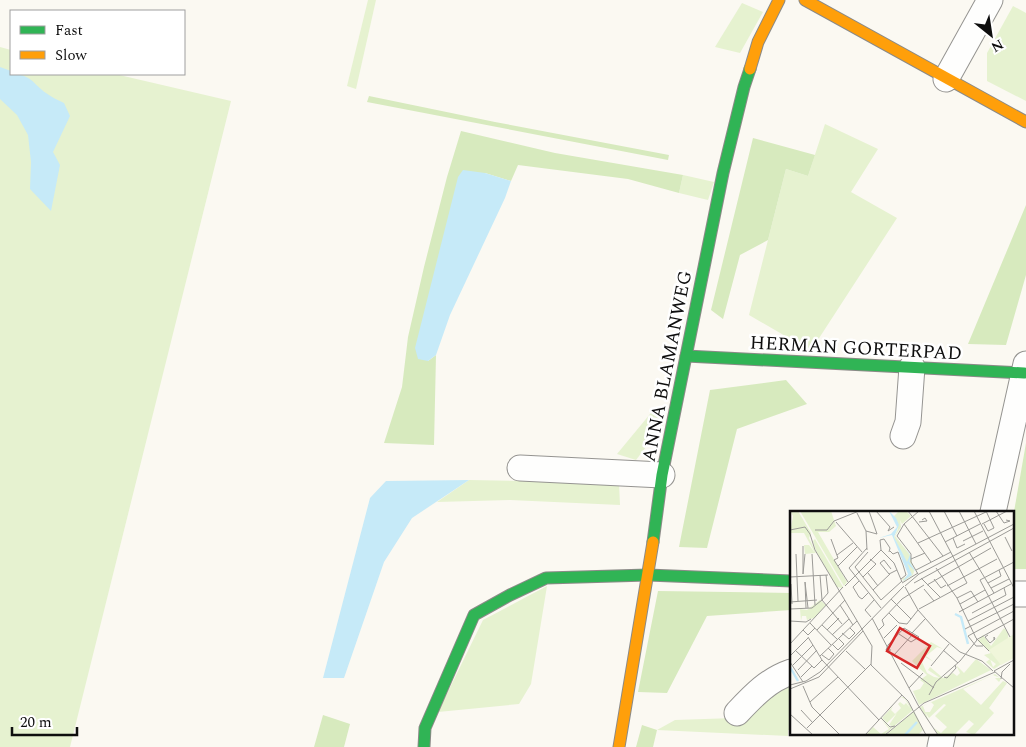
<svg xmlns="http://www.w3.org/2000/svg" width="1026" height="747" font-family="Spectral,serif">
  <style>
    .green { fill: #e6f2d0 }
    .forest { fill: #d7eabe }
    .water { fill: #c6eaf8 }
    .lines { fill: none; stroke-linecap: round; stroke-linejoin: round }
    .street-casing { stroke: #959491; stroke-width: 27 }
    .fast-casing { stroke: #8b8a87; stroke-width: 13 }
    .slow-casing { stroke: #8b8a87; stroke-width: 13 }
    .street { stroke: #fefefd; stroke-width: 25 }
    .fast { stroke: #30b455; stroke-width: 11 }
    .slow { stroke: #ff9f0a; stroke-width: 11 }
    .labels { text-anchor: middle; stroke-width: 5; stroke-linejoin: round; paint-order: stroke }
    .street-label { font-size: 19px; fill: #0e0e0e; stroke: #fff }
    .inset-river { fill: none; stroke: #c6eaf8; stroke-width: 2.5 }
    .inset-road { fill: none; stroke: #9c9b97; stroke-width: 1 }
    .view { fill: #d62828; fill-opacity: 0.15; stroke: #d62828; stroke-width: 2.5 }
    .inset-edge { fill: none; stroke: #0e0e0e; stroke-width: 2.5 }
  </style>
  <rect width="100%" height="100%" fill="#fbf9f2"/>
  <!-- green -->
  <g class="green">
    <polygon points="368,0 376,0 356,89 347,86"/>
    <polygon points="742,3 763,12 740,53 715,47"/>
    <polygon points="1013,6 1026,13 1026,101 987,81 987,53"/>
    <polygon points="0,47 11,50 11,74 115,74 231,101 70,747 0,747"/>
    <polygon points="825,124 878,149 851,192 897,218 812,349 806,348 749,315 786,169 808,176"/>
    <polygon points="683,175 714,182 708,200 679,193"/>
    <polygon points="655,408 665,422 636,460 617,454"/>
    <polygon points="469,480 619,483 620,505 510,500 437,502"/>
    <polygon points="547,586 531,684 519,704 438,712 483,620"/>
    <polygon points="791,680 791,730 788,730 788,736 657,730 675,720 734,718"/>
  </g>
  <!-- forest -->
  <g class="forest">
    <polygon points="369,96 495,122 669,155 668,160 367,102"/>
    <polygon points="461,131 555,153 683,175 679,193 628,179 518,165 511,181 485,173 428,361 436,355 434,445 384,443 402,387 408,337 424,267 447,177"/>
    <polygon points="753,138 815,155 808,176 786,169 768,240 740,255 723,319 711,310"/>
    <polygon points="1026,205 1026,275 1006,345 968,344"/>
    <polygon points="786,380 807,404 737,429 707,548 679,547 710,390"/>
    <polygon points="1026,443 1026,569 1012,569 1012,523"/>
    <polygon points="658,591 791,593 791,610 707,616 667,693 638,692"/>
    <polygon points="323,715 350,724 344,747 314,747"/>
    <polygon points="642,725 657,730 653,747 636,747"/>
  </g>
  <!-- water -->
  <g class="water">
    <path d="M0,67L11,71V74C31,74 32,83 46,93C51,97 58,100 64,103L70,116L53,152L60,165L51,211L30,189L31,162L28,135L17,115L0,99Z"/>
    <polygon points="463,170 485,173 511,181 505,198 450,315 436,355 428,361 418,359 415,348 458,177"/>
    <polygon points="469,480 412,518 384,562 344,678 323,678 370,498 386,481"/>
  </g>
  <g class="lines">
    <defs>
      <g id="street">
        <polyline points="946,79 990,0"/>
        <polyline points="903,436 908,422 912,367"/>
        <polyline points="520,468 662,475"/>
        <polyline points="993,512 1026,364"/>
        <polyline points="1013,594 1026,594"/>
        <path d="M737,713C754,695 768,680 791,672"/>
        <polyline points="940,747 943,733"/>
      </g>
      <g id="fast">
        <polyline points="686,356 1024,373"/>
        <polyline points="653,542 662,475 723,173 744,87 750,69"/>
        <polyline points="424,747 425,728 474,615 510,595 546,578 648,575 791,581"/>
      </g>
      <g id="slow">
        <polyline points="805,0 1026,122"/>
        <polyline points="750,69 758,42 779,0"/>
        <polyline points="619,747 653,542"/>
      </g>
    </defs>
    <!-- street casing -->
    <use href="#street" class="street-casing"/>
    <!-- fast casing -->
    <use href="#fast" class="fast-casing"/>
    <!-- slow casing -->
    <use href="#slow" class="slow-casing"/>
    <!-- street -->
    <use href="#street" class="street"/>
    <!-- fast -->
    <use href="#fast" class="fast"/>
    <!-- slow -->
    <use href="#slow" class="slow"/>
  </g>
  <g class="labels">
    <!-- street labels -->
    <g class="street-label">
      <text transform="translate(856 347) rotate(3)" y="7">HERMAN GORTERPAD</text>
      <text transform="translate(666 366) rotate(-79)" y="7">ANNA BLAMANWEG</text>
    </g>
  </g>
  <!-- overview -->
  <g transform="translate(790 511)">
    <rect width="224" height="224" fill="#fbf9f2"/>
    <path d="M0,0H8L21,22L19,27L26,42H25L15,43L14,34H19L25,42L14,22H0L3,5ZM10,0H41L46,15L39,21H28L57,71L54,75ZM109,0H116L121,5L112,13L110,9L111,16L105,25L120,44L124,60L123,64L114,70L112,68L117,65L104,33L117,65L122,64L104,26L108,18L104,5ZM25,28L53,76L52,77L47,76L26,40L23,30ZM30,89L36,94L24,107L17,109L16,105H12L11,110L10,98L17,99ZM214,117L218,122L219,148L204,158L196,151L200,148L203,156L206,153L194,144L201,142L188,130L193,124L201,135ZM141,131L153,138L147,136L136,145L144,151L135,146L132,151L137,162L144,166L150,167L138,159L140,156L153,167L163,162L167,165L170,162L166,154L174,162L186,148L201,159L129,194L123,180L130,178L134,172L130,169L137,164L128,156L123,161L128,156L122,150ZM205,163L211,168L209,171L205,167H210L203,164L173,178L191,194L213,170L217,172L199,197L204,202L184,224L176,221L184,213L179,209L164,224H148L144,217L151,222L157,216L145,205L156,194L154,193L139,207L135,201H140L144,194L141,191L133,195L139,211L130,196ZM111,186H114L123,199L94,224H76L83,216L91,223L99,218L91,208L100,217L102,215L99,214L107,202L97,212L92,207L103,195L101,199L105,203L111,197L108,193L110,191L114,194L116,192L120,197L115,188ZM124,200L133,219L128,224H96Z" fill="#e6f2d0"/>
    <path d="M224,123V147L211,154L199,139Z" fill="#f0f6da"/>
    <path d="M99,0L106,7L109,14L104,26L117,51L120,44L115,37L120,43L121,48L119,50L126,61L117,52L122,64L113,70L118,63L102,24L89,27L101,23L107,16Z" fill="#c6eaf8"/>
    <path class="inset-river" d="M165,103L171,106L178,133M0,156L8,170M115,224L127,211"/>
    <path class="inset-road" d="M86,0L100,16L98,20L104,16M118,0L153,45M154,0L167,25M169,0L186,33M184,0L224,77M206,0L214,12L220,10L216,9M67,2L76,20M44,10L69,0M46,11L72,41M129,11L137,10L135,7L132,9M114,13L141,51M192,13L217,0M194,13L198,20L204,17L196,0M0,19L15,16L20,23M25,19H37L44,10M76,20L77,39M76,20L87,23L79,0M20,23L25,39L82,135L81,154L118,190L136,224M215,26L222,40M163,27L167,37L175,33M41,28L48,47L44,49L58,71M173,30L193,20M155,31L190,13M128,32L196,1M13,35V63L15,43M77,37L59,57L91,97M91,39L104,52L112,71M91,39L90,29L94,28L100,37L99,41M100,40L103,43L108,41L113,54L116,64L111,68M78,41L65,56L91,89L112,70M179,41L204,82M6,43L8,90M22,43L25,94M47,44L63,32M121,48L135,42M90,52L99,63L107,59M90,52L94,49L101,58M48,55L67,36M146,57L167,87L186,127L199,140M126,59L161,41M78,62L88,75M128,63L121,51V43L107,25L114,13L129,0M30,64L32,89M0,66L38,64M73,66L86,53L80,48M131,67L150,86M144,68L151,77L156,74M69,70L63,76L69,86L72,88L78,82M112,72L128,62M124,72L224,17M198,72L211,65L209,59M1,73L2,93M137,74L201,37M55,75L91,39M115,75L129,63L224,13M157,75L207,48M115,76L128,99L150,124L170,141L192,150L203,160M201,77L219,68M134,78L144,90M83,79L100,63M167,87L181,80L188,91M101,88L121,108M32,89L52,113M0,91L27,89M170,93L195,79M50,94L63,114M16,97L15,71L18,97M0,98L22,97L32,89L38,82L36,64M129,98L177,72L139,0M169,101L221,73M99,102L109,112L117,113L128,99M182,102L216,84L214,77M81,106L75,99L84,89M82,107L128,194L148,224M0,110L16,111L21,108M178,110L224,86M20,112L41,134M32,114L47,128M175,118L224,93M13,119L18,124L25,117M27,119L55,89M37,119L49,107M89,119L94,114L92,109L112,88L134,74M52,122L59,128L65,122L60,117M122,122L135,108M109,123L121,131L129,126M42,124L59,108M198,124L195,126L199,131L200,132L205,128L204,126V129M18,126L32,149L89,209M220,126L190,69L224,51M94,127L107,114M186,129L224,108M0,133L53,76M42,133L48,139L54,133L48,127M193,135H186L178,125L224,100M5,139L24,157L32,149M101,139H96L98,134L114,117L129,126M153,139L168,152M56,140L75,158M32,144L39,149L44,143L38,137M104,144L123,123M0,145L18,127M30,145L67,110M0,151L13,171M111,152L144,177M3,154L23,134M141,155L159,133M8,159L27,139M204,160L224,177M204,160L224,149M11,166L22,155M154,166L157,167L166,157L165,154M211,168L212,161L220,153M0,174L16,170L30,161L114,75M13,175L22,196L50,224M119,177L133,162M0,178L29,166L73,120M139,184L146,171L170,150L187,129M20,191L48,166M11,199L23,212M0,203L23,224M91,207L100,216L105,215M17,217L81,153M75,224L112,184M95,224L134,192L205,161"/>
    <path class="view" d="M110,117L140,135L127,157L97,140Z"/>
    <rect width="224" height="224" class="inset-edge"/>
  </g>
  <!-- legend -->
  <rect x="10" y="10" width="175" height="65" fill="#ffffff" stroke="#9f9f9f"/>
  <rect x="20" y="26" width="25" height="8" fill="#30b455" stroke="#9f9f9f"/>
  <text x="55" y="35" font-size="15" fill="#0e0e0e">Fast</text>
  <rect x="20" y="51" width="25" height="8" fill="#ff9f0a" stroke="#9f9f9f"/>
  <text x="55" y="60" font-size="15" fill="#0e0e0e">Slow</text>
  <!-- north arrow -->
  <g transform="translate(991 35) rotate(150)" stroke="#ffffff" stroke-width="4" paint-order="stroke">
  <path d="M0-4L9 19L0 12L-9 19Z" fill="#0e0e0e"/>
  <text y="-8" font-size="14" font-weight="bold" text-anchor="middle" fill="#0e0e0e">N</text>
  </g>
  <!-- scale -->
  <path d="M12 727v8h65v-8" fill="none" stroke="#0e0e0e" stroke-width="2.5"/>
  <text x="20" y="727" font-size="15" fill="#0e0e0e" stroke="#ffffff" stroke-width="4" paint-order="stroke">20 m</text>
</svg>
